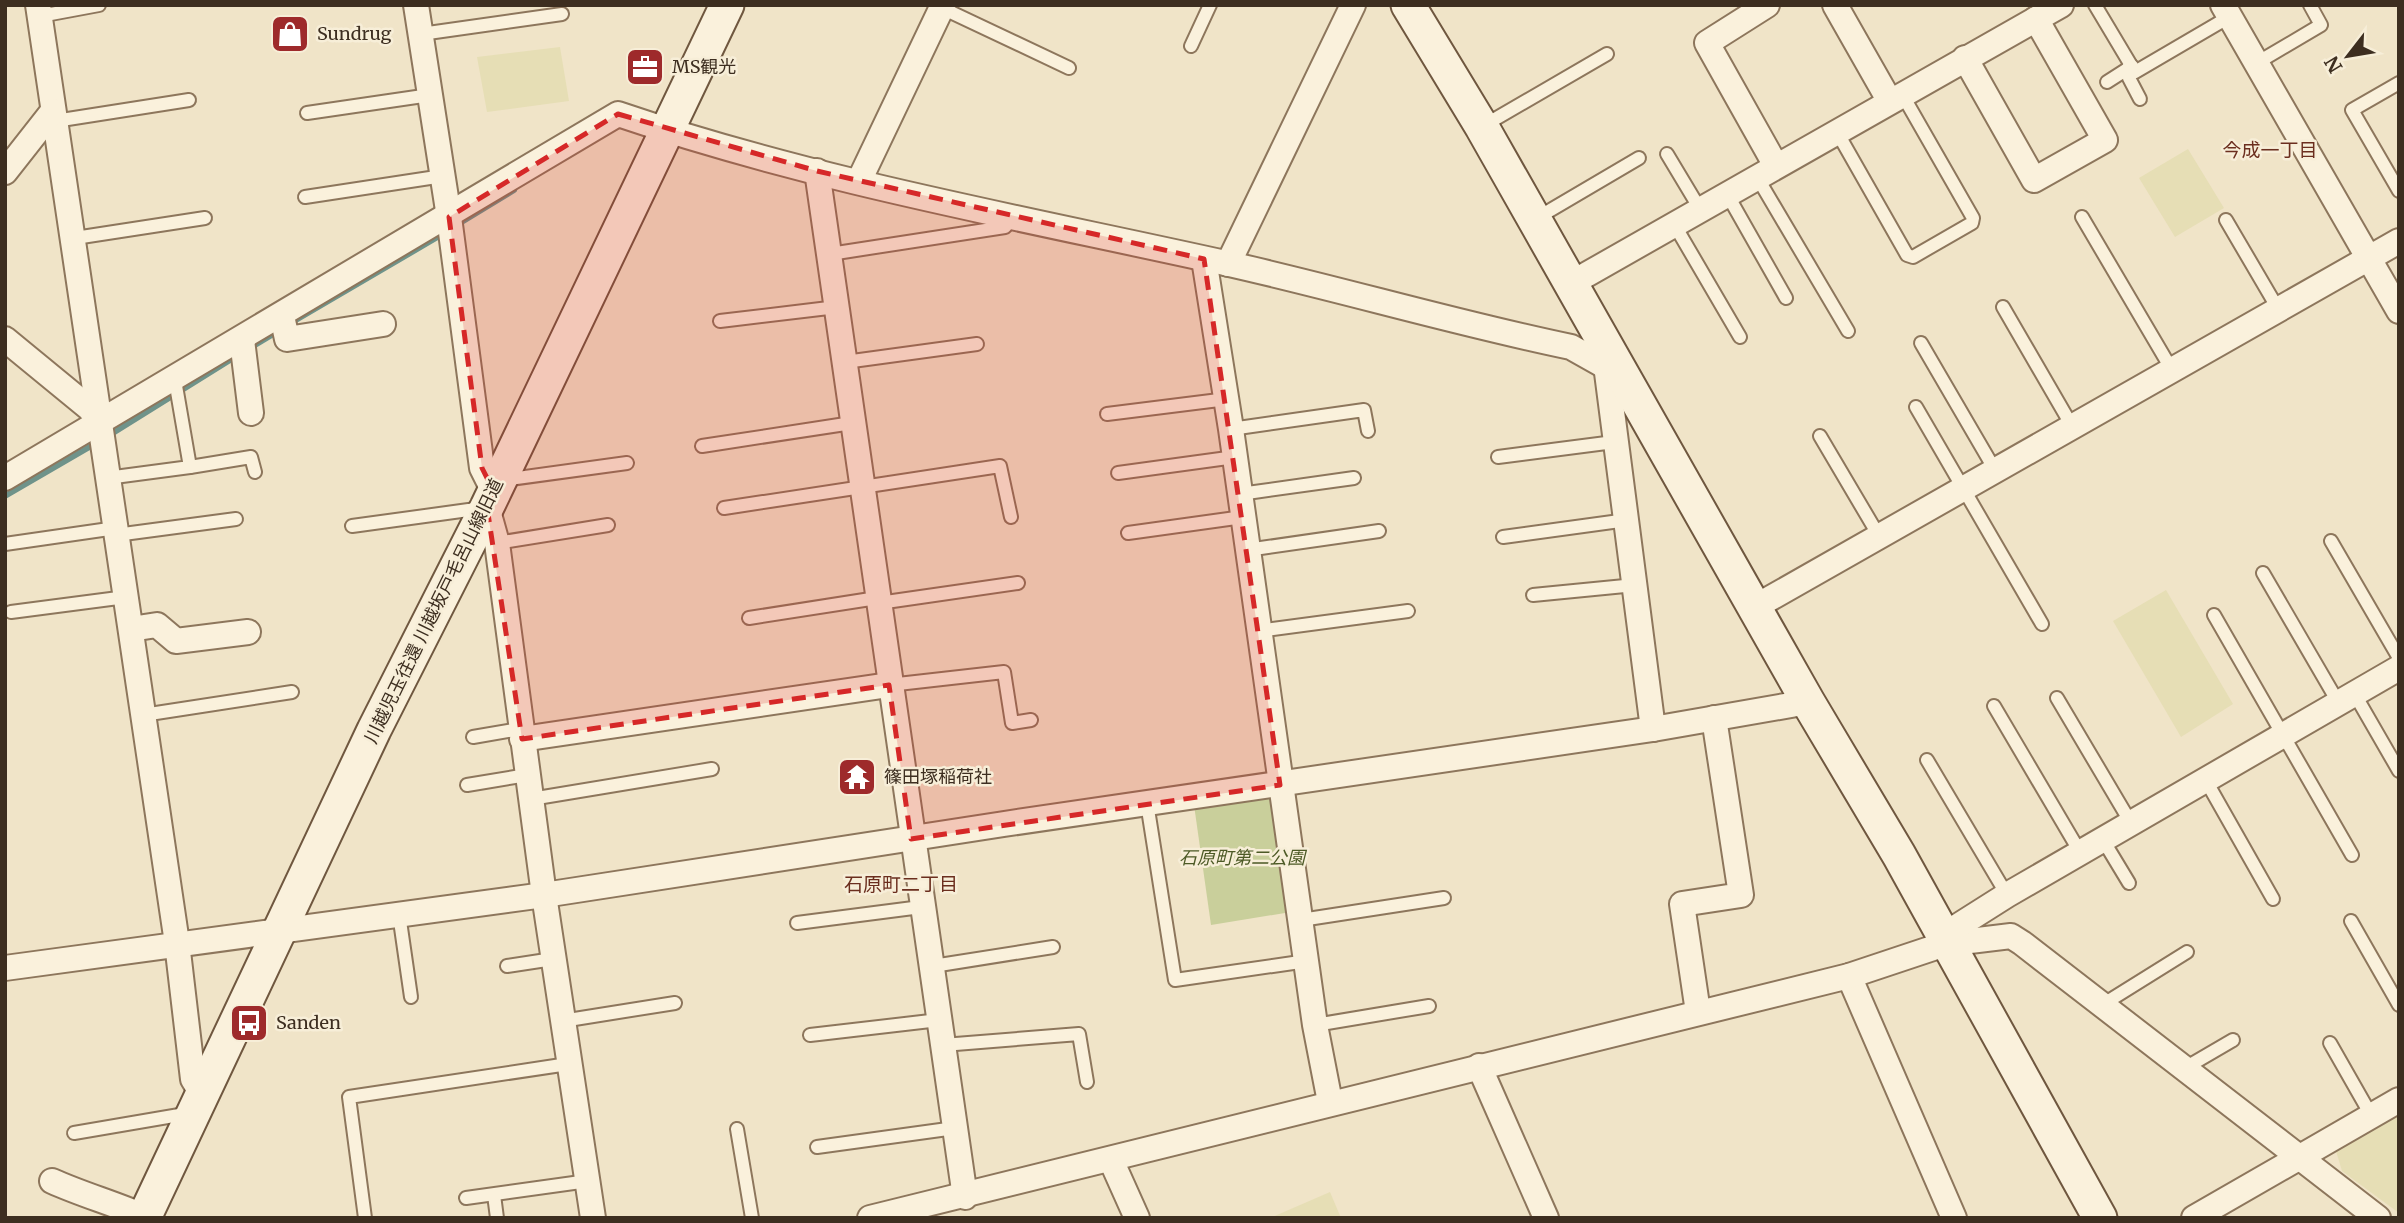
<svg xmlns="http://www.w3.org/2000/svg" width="2404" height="1223" font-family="Merriweather,'Noto Sans JP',serif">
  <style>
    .farmland { fill: #e6deb5 }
    .green { fill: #c9cf9b }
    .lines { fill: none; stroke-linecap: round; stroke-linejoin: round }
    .stream { stroke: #6f938a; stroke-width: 6 }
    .lane-casing { stroke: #8d765c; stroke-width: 16 }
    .street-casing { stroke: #8d765c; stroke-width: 28 }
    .secondary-casing { stroke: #6f573f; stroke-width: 37 }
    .lane { stroke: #faf1dc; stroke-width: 12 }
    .street { stroke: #faf1dc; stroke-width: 24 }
    .secondary { stroke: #faf1dc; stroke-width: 33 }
    .marked { fill: #d62828; fill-opacity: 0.2; stroke: #d62828; stroke-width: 5; stroke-dasharray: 14 9; stroke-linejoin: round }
    .labels { text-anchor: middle; stroke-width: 5; stroke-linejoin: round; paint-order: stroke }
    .poi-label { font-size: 18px; fill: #3d2e20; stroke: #f7eed8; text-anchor: start }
    .street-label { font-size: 18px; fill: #3d2e20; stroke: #f7eed8 }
    .park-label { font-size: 18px; font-style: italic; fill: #4d5a26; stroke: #f7eed8 }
    .neighbourhood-label { font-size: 19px; fill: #6b2e1e; stroke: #f7eed8 }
  </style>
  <rect width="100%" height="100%" fill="#f0e4c8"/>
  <!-- farmland -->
  <g class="farmland">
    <polygon points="560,47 569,101 487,112 477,57"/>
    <polygon points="2188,149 2224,208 2175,237 2139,178"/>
    <polygon points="2166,590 2233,704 2181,737 2113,621"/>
    <polygon points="2398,1113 2399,1114 2399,1213 2342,1171 2336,1151"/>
    <polygon points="1330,1192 1341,1218 1270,1218"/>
  </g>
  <!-- green -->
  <polygon class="green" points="1274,793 1291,912 1211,925 1194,805"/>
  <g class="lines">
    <!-- stream -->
    <g class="stream">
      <polyline points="455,226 514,190"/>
      <polyline points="289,324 446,232"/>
      <polyline points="250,348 280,330"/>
      <polyline points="108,436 238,355"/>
      <polyline points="5,496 98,442"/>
    </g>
    <defs>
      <g id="lane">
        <polyline points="2095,5 2135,72 2229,17"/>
        <polyline points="942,8 1069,68"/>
        <polyline points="40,16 99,5"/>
        <polyline points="421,34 562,14"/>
        <polyline points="1191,46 1210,5"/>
        <polyline points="2255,64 2321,25 2310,5"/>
        <polyline points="2128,68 2129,78 2140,99"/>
        <polyline points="2107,82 2132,66"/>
        <polyline points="2399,83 2352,110 2399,191"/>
        <polyline points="307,113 430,95"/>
        <polyline points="55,121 189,100"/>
        <polyline points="1483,126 1607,54"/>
        <polyline points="1837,132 1907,255 1913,257 1972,223 1973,218 1902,94"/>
        <polyline points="1667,154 1700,209"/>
        <polyline points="1757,177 1848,331"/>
        <polyline points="1727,194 1786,298"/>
        <polyline points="305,197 443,176"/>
        <polyline points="2082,217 2172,370"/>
        <polyline points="1537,218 1639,158"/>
        <polyline points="2226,220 2277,307"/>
        <polyline points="1674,224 1740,337"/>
        <polyline points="75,238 205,218"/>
        <polyline points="830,254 1005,227 1012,218"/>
        <polyline points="2003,307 2072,426"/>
        <polyline points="720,321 837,307"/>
        <polyline points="1921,343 1995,470"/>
        <polyline points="845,362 977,344"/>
        <polyline points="1916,407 2042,624"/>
        <polyline points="1107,414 1227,399"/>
        <polyline points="1231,429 1364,410 1368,431"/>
        <polyline points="1820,436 1879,536"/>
        <polyline points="702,446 852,423"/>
        <polyline points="1498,457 1614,442"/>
        <polyline points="190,467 251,457 255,472"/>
        <polyline points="1118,473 1235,457"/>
        <polyline points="107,478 190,467 175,380"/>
        <polyline points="503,480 627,463"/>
        <polyline points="1240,494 1354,478"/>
        <polyline points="724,508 1000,466 1011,517"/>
        <polyline points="352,526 483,508"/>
        <polyline points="1128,533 1243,517"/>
        <polyline points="116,535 236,519"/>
        <polyline points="1503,537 1627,520"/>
        <polyline points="2331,541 2399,658"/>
        <polyline points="497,543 608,525"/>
        <polyline points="5,544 116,528"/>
        <polyline points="1247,550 1379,531"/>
        <polyline points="2263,573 2338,702"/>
        <polyline points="1533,595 1635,585"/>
        <polyline points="879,603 1018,583"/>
        <polyline points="11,612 126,597"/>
        <polyline points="2214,615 2352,855"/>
        <polyline points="749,618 877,598"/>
        <polyline points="1258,631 1408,611"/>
        <polyline points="889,685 1004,672 1012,723 1031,720"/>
        <polyline points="2354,693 2399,771"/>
        <polyline points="2057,698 2131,823"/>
        <polyline points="1994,706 2080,852"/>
        <polyline points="143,715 292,692"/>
        <polyline points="473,737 520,729"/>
        <polyline points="1927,760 2007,895"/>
        <polyline points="2205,779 2273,899"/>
        <polyline points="467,785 527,775"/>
        <polyline points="531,799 712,769"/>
        <polyline points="1147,803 1175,980 1307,961"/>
        <polyline points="2103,840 2129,883"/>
        <polyline points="399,914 411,997"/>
        <polyline points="1301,920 1444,898"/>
        <polyline points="2351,921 2399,1005"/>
        <polyline points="797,923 921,907"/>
        <polyline points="507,966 553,959"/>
        <polyline points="933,966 1053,947"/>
        <polyline points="2102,1005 2187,952"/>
        <polyline points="562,1021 675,1003"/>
        <polyline points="1315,1025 1429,1006"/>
        <polyline points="810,1035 939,1020"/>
        <polyline points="2330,1043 2371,1115"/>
        <polyline points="943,1045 1079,1034 1087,1082"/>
        <polyline points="2185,1068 2233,1040"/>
        <polyline points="737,1129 752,1218"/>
        <polyline points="74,1133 191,1113"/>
        <polyline points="817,1147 955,1128"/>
        <polyline points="494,1195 497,1218"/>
        <polyline points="466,1198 588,1181"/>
        <polyline points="365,1218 349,1097 568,1064"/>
      </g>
      <g id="street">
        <polyline points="38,5 177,943 193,1079 202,1094"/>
        <polyline points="416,5 449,217 482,468 494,492"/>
        <polyline points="1767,5 1707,43 1776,166"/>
        <polyline points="1835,5 1889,100"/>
        <polyline points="2223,5 2399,311"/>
        <polyline points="1965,58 2034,180 2105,140 2036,19"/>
        <polyline points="817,171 965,1197"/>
        <polyline points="5,172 53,111"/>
        <polyline points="859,181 943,5"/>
        <polyline points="1204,259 1231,429 1315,1025 1330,1102"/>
        <polyline points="1228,264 1353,5"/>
        <polyline points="1570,284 2061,5"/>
        <polyline points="282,316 287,339 383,324"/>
        <polyline points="5,339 89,408 101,422"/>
        <polyline points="242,340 251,413"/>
        <polyline points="1606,365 1653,729"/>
        <path d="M5,478L618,114C815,181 1022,218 1225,263C1341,289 1455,323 1571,347L1603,365L1617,363"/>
        <polyline points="487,507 497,543 544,895 593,1218"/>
        <polyline points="1755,607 2399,241"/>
        <polyline points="131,629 157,625 176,641 248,632"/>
        <polyline points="522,739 889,685"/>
        <polyline points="1945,944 2011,936 2022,943 2378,1218"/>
        <polyline points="5,968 544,895 1004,824 1653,729 1808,702"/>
        <polyline points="1849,976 1954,1218"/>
        <polyline points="1698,1012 1682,904 1741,895 1714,718"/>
        <polyline points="1479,1066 1546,1218"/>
        <polyline points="1111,1160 1137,1218"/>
        <path d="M52,1181C83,1195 113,1203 145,1217"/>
        <polyline points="870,1218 1849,976 1945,944 1958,926 2007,895 2399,668"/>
        <polyline points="2194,1218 2399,1100"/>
      </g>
      <g id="secondary">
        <polyline points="1408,5 1482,127 1808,702 1899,855 2100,1218"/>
        <polyline points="144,1218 374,730 487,507 727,5"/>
      </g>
    </defs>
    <!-- lane casing -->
    <use href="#lane" class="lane-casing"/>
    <!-- street casing -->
    <use href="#street" class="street-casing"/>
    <!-- secondary casing -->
    <use href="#secondary" class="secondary-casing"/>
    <!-- lane -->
    <use href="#lane" class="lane"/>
    <!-- street -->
    <use href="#street" class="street"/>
    <!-- secondary -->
    <use href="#secondary" class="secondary"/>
  </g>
  <!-- marked area -->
  <path class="marked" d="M618,114L817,171L1204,259L1280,785L911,839L889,685L522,739L487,507L494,492L482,468L449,217Z"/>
  <!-- icons -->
  <defs>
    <symbol id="shop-square" viewBox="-11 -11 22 22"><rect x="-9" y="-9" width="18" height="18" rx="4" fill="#9e2a2b" stroke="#f7eed8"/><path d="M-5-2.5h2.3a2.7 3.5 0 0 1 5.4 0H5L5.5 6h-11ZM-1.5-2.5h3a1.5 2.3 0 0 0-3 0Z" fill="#fff"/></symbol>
    <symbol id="office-square" viewBox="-11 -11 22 22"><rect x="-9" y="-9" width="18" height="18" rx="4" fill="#9e2a2b" stroke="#f7eed8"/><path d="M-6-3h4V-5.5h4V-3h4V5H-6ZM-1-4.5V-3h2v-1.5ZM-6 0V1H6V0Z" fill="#fff"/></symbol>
    <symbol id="temple-square" viewBox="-11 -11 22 22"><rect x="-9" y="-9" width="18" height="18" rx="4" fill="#9e2a2b" stroke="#f7eed8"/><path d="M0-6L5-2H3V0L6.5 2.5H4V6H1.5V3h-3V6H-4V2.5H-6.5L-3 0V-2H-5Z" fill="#fff"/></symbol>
    <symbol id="bus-square" viewBox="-11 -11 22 22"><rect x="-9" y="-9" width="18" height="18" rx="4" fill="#9e2a2b" stroke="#f7eed8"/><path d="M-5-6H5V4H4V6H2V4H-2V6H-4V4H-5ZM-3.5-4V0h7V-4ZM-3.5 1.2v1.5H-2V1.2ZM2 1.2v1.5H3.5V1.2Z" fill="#fff"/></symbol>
  </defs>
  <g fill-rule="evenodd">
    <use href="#shop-square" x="268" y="12" width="44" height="44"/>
    <use href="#office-square" x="623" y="45" width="44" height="44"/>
    <use href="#temple-square" x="835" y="755" width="44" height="44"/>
    <use href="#bus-square" x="227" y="1001" width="44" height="44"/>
  </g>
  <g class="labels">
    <!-- poi labels -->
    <g class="poi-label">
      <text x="317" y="40">Sundrug</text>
      <text x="672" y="73">MS観光</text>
      <text x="884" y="783">篠田塚稲荷社</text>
      <text x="276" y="1029">Sanden</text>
    </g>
    <!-- street labels -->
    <g class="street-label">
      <text transform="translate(434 611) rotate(-64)" y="6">川越児玉往還 川越坂戸毛呂山線旧道</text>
    </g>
    <!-- park labels -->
    <g class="park-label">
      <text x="1242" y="864">石原町第二公園</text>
    </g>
    <!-- neighbourhood labels -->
    <g class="neighbourhood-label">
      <text x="2270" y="157">今成一丁目</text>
      <text x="901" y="891">石原町二丁目</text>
    </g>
  </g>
  <!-- border -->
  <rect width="2404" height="1223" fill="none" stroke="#3d2e20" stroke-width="14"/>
  <!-- north arrow -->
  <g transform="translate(2348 56) rotate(239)" stroke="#f7eed8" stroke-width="5" paint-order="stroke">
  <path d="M0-5L12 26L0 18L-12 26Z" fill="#3d2e20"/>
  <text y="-10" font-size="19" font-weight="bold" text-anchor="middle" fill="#3d2e20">N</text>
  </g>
</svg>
